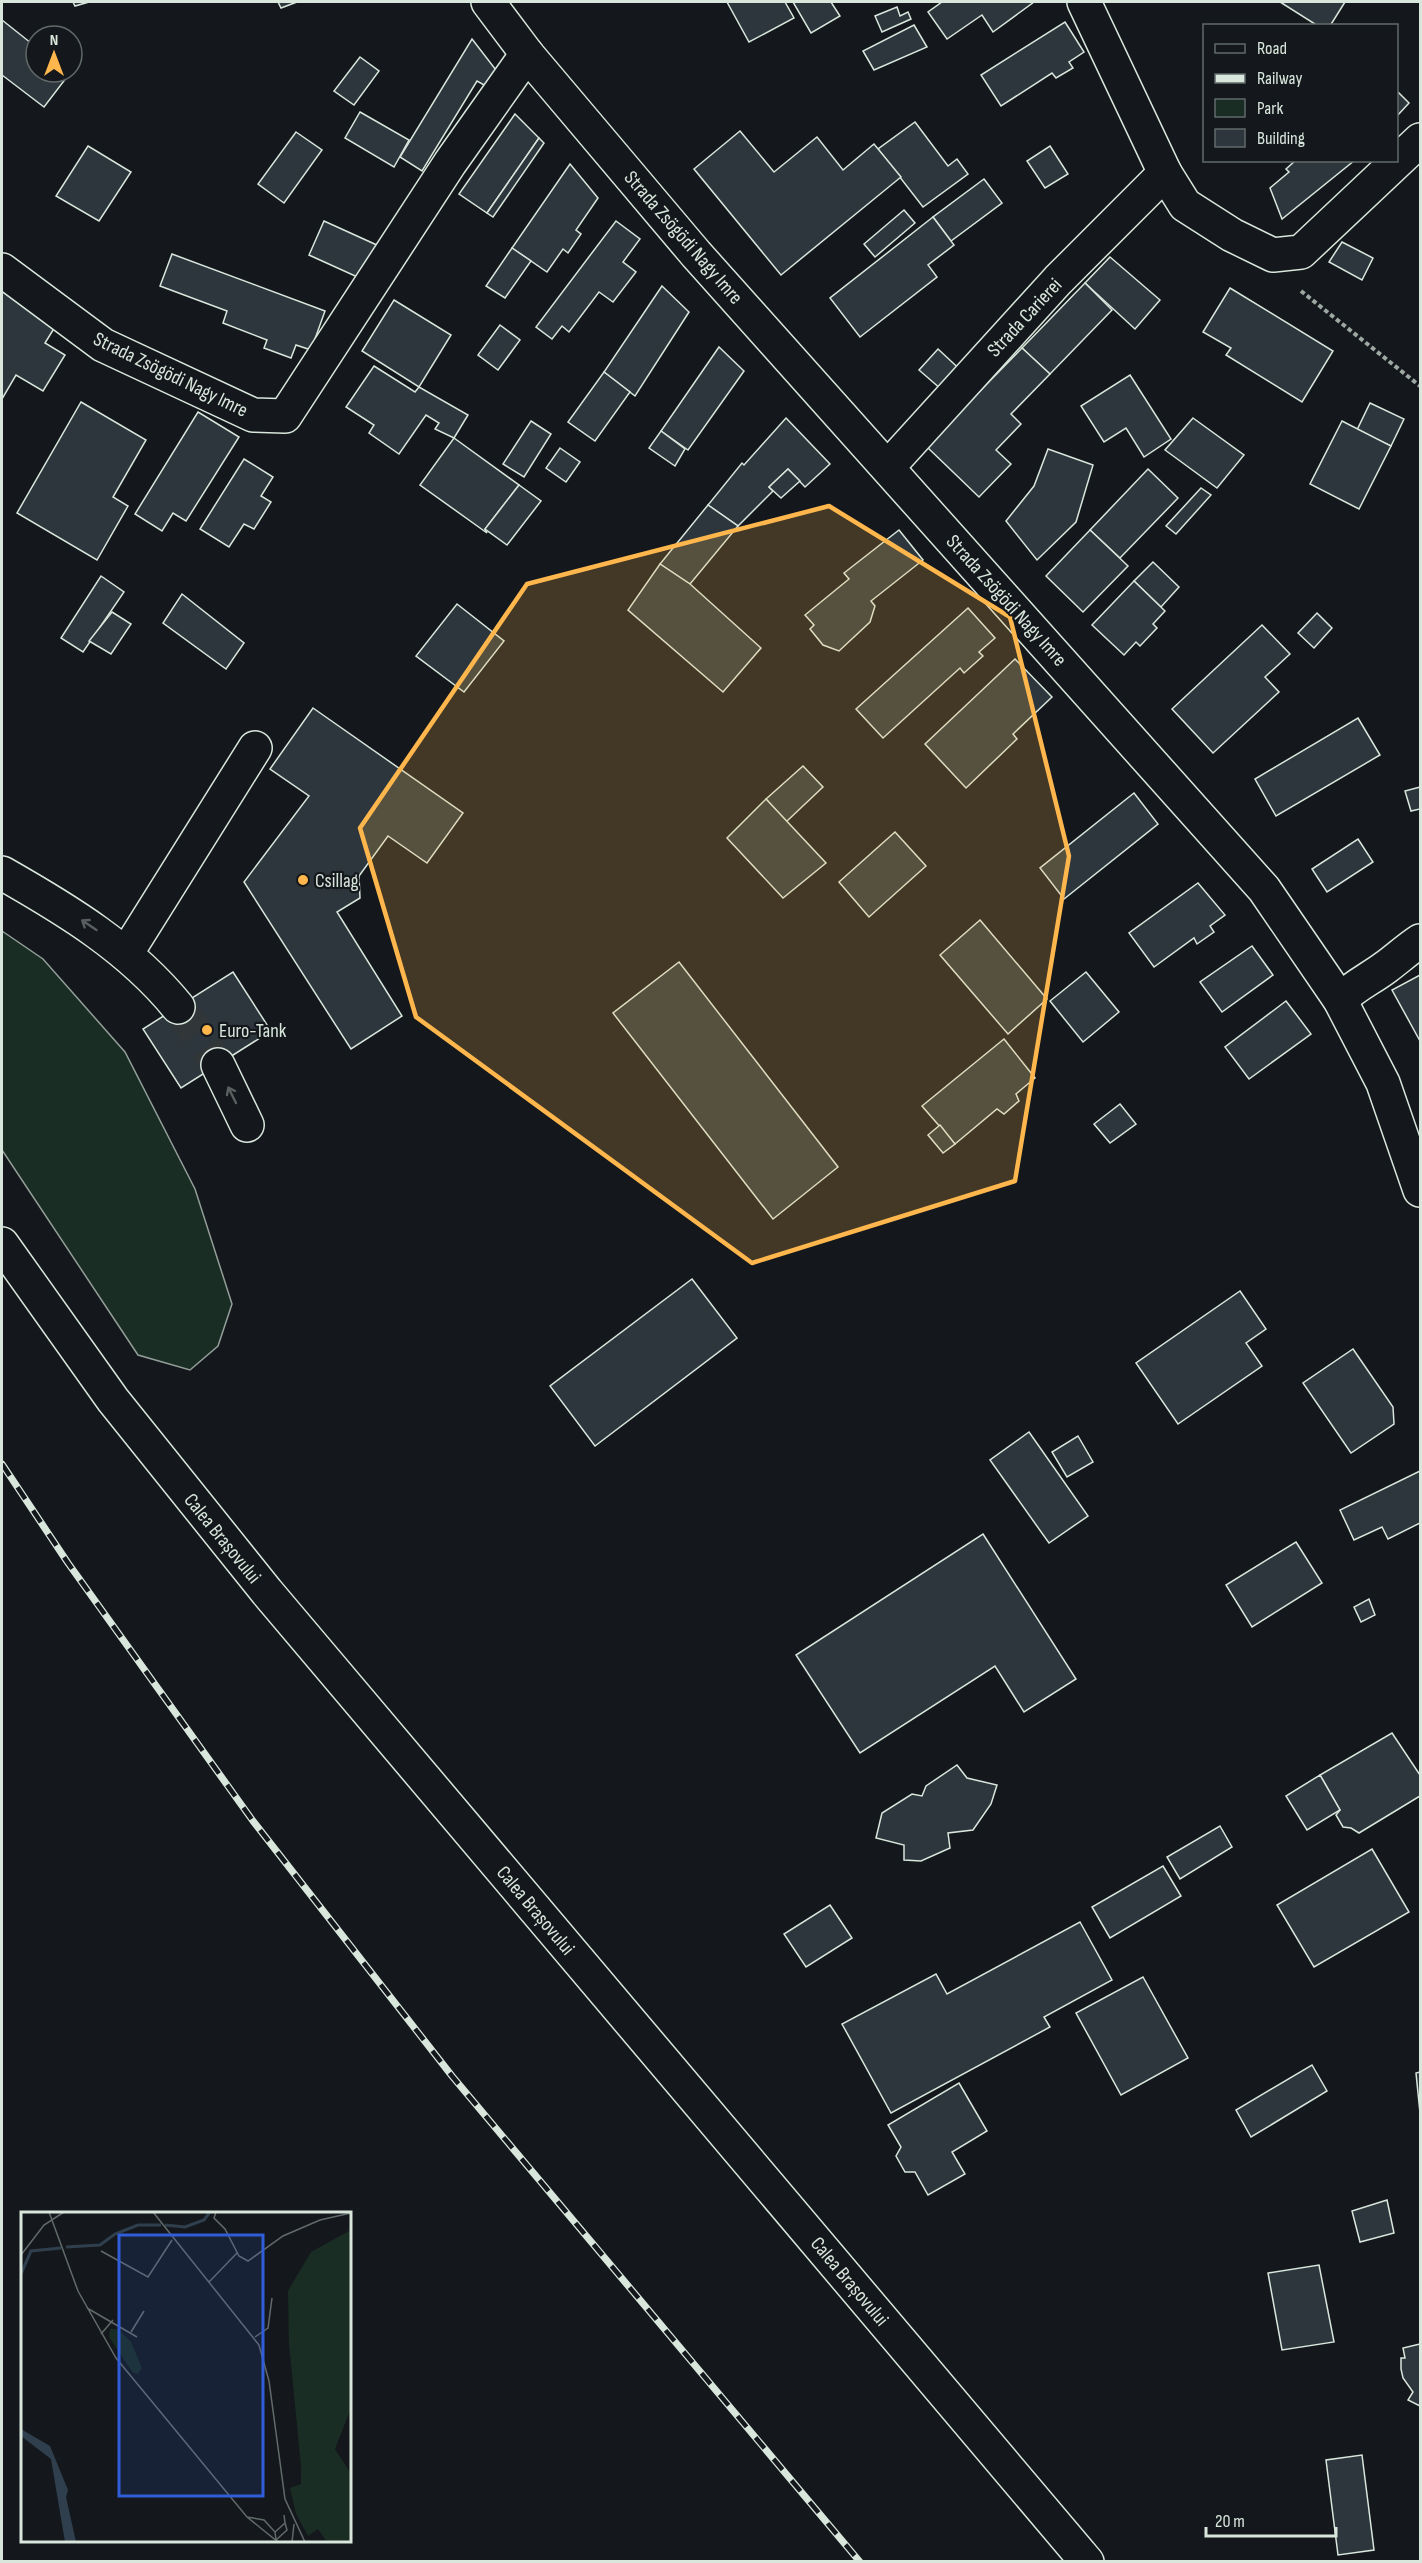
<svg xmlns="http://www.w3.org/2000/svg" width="1422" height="2563" font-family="'Sofia Sans Condensed',sans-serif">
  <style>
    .green { fill: #1a2d24; stroke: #939e99; stroke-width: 1.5 }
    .building { fill: #2c363c; stroke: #d8e6dc; stroke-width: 1.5 }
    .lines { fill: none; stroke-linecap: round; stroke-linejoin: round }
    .minor-tunnel { stroke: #313739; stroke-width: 33; stroke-dasharray: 33 16; stroke-linecap: butt }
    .minor-casing { stroke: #d8e6dc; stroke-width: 36 }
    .major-casing { stroke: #d8e6dc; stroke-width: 36 }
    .path { stroke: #9da8a2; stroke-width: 4; stroke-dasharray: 4.5 3; stroke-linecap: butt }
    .minor { stroke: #14181c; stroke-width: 33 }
    .major { stroke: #14181c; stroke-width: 33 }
    .rail-casing { stroke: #d8e6dc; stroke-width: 7 }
    .rail { stroke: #14181c; stroke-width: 4.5; stroke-dasharray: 14; stroke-linecap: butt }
    .oneway { stroke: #59605f }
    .marked { fill: #ffb74d; fill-opacity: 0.2; stroke: #ffb74d; stroke-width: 4.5; stroke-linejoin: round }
    .poi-dot { fill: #ffb74d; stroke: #14181c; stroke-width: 2 }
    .labels { text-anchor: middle; stroke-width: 4.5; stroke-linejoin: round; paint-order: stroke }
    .street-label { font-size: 20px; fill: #d8e6dc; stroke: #14181c }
    .poi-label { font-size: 20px; fill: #d8e6dc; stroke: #14181c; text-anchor: start }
    .inset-river { fill: none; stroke: #2f3f4d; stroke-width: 3 }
    .inset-road { fill: none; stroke: #626a69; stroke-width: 1.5 }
    .view { fill: #305dd8; fill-opacity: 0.15; stroke: #305dd8; stroke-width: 3 }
    .inset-edge { fill: none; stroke: #d8e6dc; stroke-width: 3 }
  </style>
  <rect width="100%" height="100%" fill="#14181c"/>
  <!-- green -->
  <polygon class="green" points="2,931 43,959 125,1052 195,1189 232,1304 218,1346 190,1370 138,1355 2,1150"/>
  <!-- building -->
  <g class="building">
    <polygon points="73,2 89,2 75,6"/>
    <polygon points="278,2 297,2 281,8"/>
    <polygon points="727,2 785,2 794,18 749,42"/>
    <polygon points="793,2 831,2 840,16 811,33"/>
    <polygon points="942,2 1034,2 993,32 982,15 947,39 928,12"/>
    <polygon points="1280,2 1345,2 1330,26 1318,26"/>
    <polygon points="897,7 900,16 908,12 911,19 882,32 875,16"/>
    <polygon points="2,20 36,47 36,72 70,73 44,107 2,75"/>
    <polygon points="1065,22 1084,52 1069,62 1073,68 1056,78 1052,73 1001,106 981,75"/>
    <polygon points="914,25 927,47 874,70 863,51"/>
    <polygon points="472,39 496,70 486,86 477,81 422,171 400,157"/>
    <polygon points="360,57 379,71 354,105 334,91"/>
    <polygon points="1396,90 1409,103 1396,117"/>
    <polygon points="360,112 409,140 394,167 345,138"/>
    <polygon points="515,114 539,138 487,213 459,194"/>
    <polygon points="915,122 948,166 957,159 968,174 923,207 878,149"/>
    <polygon points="740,131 774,172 817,137 843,170 874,144 901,177 781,275 694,169"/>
    <polygon points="296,132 322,150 284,203 258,184"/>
    <polygon points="539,138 544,143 493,217 487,213"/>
    <polygon points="88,146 131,172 99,221 56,196"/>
    <polygon points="1050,146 1068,174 1045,188 1027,161"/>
    <polygon points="1296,160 1355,160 1282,219 1270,188 1289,172 1286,169"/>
    <polygon points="570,164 598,198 576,230 581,234 568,253 563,249 547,272 512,248"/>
    <polygon points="984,179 1002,203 951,241 933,217"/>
    <polygon points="904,210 915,223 875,257 864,244"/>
    <polygon points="933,217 954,245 928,265 937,277 860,337 830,298"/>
    <polygon points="324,221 379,246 364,280 309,255"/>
    <polygon points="616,221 640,239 623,262 636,272 613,302 599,292 569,332 562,326 552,339 536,327"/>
    <polygon points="1342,242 1373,258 1362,280 1329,262"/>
    <polygon points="512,248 531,261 505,298 486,286"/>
    <polygon points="172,254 325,311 311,350 296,345 291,358 264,348 267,340 223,323 227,311 160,286"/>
    <polygon points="1110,257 1160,300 1135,329 1085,283"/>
    <polygon points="1085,283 1112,310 1050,374 1022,348"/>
    <polygon points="662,286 689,312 635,396 604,372"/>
    <polygon points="1230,288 1333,351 1302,402 1226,355 1231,348 1203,332"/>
    <polygon points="2,289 58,322 45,343 65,355 43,391 16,375 2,399"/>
    <polygon points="394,300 451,335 419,387 362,351"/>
    <polygon points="500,325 520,340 498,370 478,355"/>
    <polygon points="719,347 744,371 688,450 661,431"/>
    <polygon points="1022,348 1050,374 1011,414 1021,424 996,450 1011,464 979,497 926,446"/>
    <polygon points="938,349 967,376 949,396 919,370"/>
    <polygon points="374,366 415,392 419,387 468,415 454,438 435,429 439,423 426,415 399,454 369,433 374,425 346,407"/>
    <polygon points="604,372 630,392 595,441 568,422"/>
    <polygon points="1130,375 1171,439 1144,457 1126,428 1104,442 1081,406"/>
    <polygon points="81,402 146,440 113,497 128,506 97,560 17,513"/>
    <polygon points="1370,403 1404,419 1391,446 1357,430"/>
    <polygon points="198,412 239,437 186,521 173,513 162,531 135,514"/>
    <polygon points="786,418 830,464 805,487 788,469 769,487 773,491 738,526 708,505 742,463 744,465"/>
    <polygon points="1193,418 1244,455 1217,488 1165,450"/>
    <polygon points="531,421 551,434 524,477 503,464"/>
    <polygon points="1342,421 1391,446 1359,509 1310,484"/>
    <polygon points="661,431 685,449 675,466 649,448"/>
    <polygon points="454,438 519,485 485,529 487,533 420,485"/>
    <polygon points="560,448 580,462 566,482 546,468"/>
    <polygon points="1048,449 1093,465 1076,522 1037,560 1006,521 1034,486"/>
    <polygon points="244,459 273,477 261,496 271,502 254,529 244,524 229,547 200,529"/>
    <polygon points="788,469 800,481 781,498 769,487"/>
    <polygon points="1148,469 1178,498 1120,558 1090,530"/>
    <polygon points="519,485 541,501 507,545 485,529"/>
    <polygon points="1201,488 1211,495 1176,534 1166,526"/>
    <polygon points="708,505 738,526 690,584 660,564"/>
    <polygon points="899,530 923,560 871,601 875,606 870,622 839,651 823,645 810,629 814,625 805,615 849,579 844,573"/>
    <polygon points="1090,530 1128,566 1083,612 1046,576"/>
    <polygon points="1153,562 1179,587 1161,607 1134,581"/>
    <polygon points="660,564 690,584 761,648 723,692 628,610"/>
    <polygon points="101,576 124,592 83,652 61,638"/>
    <polygon points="1134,581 1165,611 1153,624 1157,628 1140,646 1136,642 1124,655 1092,625"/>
    <polygon points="182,594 244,643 226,669 163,623"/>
    <polygon points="457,604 504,641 464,692 416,656"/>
    <polygon points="968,608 995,638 979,652 983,656 964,673 960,668 883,738 856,709"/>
    <polygon points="112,612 131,624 111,654 89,641"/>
    <polygon points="1317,613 1332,628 1314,648 1298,633"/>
    <polygon points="1262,625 1290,654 1265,677 1279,692 1213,753 1172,709"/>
    <polygon points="1015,659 1052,697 1013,734 1017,739 966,788 925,744"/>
    <polygon points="313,708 463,813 427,863 388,836 359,876 360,898 337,912 402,1016 351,1049 244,882 309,796 270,769"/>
    <polygon points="1358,718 1380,755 1276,816 1255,779"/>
    <polygon points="803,766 823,787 786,822 766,799"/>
    <polygon points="1420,787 1420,809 1411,811 1405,791"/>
    <polygon points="1134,793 1158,824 1064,899 1040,868"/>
    <polygon points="766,799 826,863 783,898 727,838"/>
    <polygon points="895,832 926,866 869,917 839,882"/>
    <polygon points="1358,839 1373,862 1327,892 1312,869"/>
    <polygon points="1198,883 1225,915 1210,926 1214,932 1197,944 1194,938 1154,967 1129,933"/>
    <polygon points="980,920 1047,999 1008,1034 940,955"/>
    <polygon points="1252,946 1273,975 1222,1012 1200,982"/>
    <polygon points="679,962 838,1167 773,1219 613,1013"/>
    <polygon points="233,972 271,1031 181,1088 143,1029"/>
    <polygon points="1086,972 1119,1012 1083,1042 1050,1001"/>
    <polygon points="1420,975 1420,1041 1392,990"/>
    <polygon points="1286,1001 1311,1034 1249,1079 1225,1047"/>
    <polygon points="1004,1039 1035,1078 1016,1094 1019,1101 1004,1114 997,1109 955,1144 922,1106"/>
    <polygon points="1120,1104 1136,1124 1110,1143 1094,1124"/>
    <polygon points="940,1125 955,1144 943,1153 928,1135"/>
    <polygon points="692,1279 737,1338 595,1446 550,1386"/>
    <polygon points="1240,1291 1266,1329 1246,1343 1262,1366 1178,1424 1136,1363"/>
    <polygon points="1353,1349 1393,1407 1394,1424 1351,1453 1303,1383"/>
    <polygon points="1029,1432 1088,1516 1049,1543 990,1460"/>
    <polygon points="1078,1436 1093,1462 1067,1477 1052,1452"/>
    <polygon points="1420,1471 1420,1523 1388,1539 1382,1527 1354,1540 1340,1510"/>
    <polygon points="983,1534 1076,1679 1024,1712 995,1666 860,1753 796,1655"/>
    <polygon points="1296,1542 1322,1583 1252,1627 1226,1585"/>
    <polygon points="1369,1599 1375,1615 1361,1622 1354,1607"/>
    <polygon points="1392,1733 1420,1775 1420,1796 1359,1833 1351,1828 1343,1827 1336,1815 1340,1810 1320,1775"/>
    <polygon points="957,1765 967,1778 997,1785 991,1804 973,1830 948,1833 950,1848 921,1861 904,1860 904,1845 876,1838 882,1813 912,1794 922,1796 926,1786"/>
    <polygon points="1320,1775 1340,1810 1307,1830 1286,1796"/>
    <polygon points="1220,1826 1232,1847 1180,1879 1167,1857"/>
    <polygon points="1372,1849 1409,1912 1314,1967 1277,1905"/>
    <polygon points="1163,1866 1181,1896 1110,1938 1092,1907"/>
    <polygon points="830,1905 852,1938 806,1967 784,1934"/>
    <polygon points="1080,1922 1112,1980 1044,2017 1050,2027 891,2113 842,2024 936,1974 947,1994"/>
    <polygon points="1143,1977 1188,2058 1121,2095 1076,2013"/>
    <polygon points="1312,2065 1327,2091 1251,2137 1236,2110"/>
    <polygon points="1420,2072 1420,2113 1416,2073"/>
    <polygon points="959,2083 987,2131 952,2152 965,2174 928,2195 915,2172 905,2172 896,2156 901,2147 888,2125"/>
    <polygon points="1387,2200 1394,2233 1360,2242 1352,2211"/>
    <polygon points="1319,2265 1334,2342 1282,2350 1268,2273"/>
    <polygon points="1420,2344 1420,2406 1408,2400 1413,2392 1403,2378 1401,2369 1401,2358 1405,2358 1403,2348"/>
    <polygon points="1362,2455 1374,2550 1338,2555 1326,2460"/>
  </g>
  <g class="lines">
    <!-- minor-tunnel -->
    <polyline class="minor-tunnel" points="178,1007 218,1065"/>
    <defs>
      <g id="minor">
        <polyline points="1084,2 1165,173 1185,205 1232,235 1273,255 1301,252 1420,140"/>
        <polyline points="2,270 103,345 253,415 285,416 450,163 527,54"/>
        <polyline points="888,467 1058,280 1165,173"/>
        <path d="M2,873C67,910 130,948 178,1007"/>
        <polyline points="126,954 255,748"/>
        <path d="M1340,1000C1354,986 1370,979 1386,967C1398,958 1408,949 1420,941"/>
        <polyline points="218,1065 247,1125"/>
      </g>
      <g id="major">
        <polyline points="488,2 527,54 696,254 1264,889 1340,1000 1383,1083 1420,1190"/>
        <polyline points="2,1244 113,1400 267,1592 1087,2562"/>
      </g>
    </defs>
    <!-- minor casing -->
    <use href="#minor" class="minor-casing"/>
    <!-- major casing -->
    <use href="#major" class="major-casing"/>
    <!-- path -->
    <polyline class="path" points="1301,291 1420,386"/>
    <!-- minor -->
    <use href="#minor" class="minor"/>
    <!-- major -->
    <use href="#major" class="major"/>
    <defs>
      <polyline id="rail" points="2,1464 68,1563 253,1821 452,2076 860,2562"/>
    </defs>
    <!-- rail casing -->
    <use href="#rail" class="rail-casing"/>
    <!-- rail -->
    <use href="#rail" class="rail"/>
  </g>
  <!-- one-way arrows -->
  <defs><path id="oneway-shaft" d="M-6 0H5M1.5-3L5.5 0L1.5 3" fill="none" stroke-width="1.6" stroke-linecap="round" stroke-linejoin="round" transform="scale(1.5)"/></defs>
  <g class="oneway">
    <use href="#oneway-shaft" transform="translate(89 925) rotate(-146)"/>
    <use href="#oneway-shaft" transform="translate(232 1095) rotate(-116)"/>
  </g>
  <!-- marked area -->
  <path class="marked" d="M829,506L1010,617L1069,856L1015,1181L752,1263L416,1017L360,828L527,584Z"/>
  <!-- markers -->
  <g class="poi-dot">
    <circle cx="303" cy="880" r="6"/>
    <circle cx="207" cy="1030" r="6"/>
  </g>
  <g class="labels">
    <!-- street labels -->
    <g class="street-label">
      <text transform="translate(684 237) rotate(49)" y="7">Strada Zsögödi Nagy Imre</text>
      <text transform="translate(1024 317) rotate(-47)" y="7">Strada Carierei</text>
      <text transform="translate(171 374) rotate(26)" y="7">Strada Zsögödi Nagy Imre</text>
      <text transform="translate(1007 600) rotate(48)" y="7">Strada Zsögödi Nagy Imre</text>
      <text transform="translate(223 1538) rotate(51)" y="7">Calea Brașovului</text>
      <text transform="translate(536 1910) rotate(50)" y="7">Calea Brașovului</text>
      <text transform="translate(850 2281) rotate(50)" y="7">Calea Brașovului</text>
    </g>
    <!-- poi labels -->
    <g class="poi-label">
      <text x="315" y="887">Csillag</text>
      <text x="219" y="1037">Euro-Tank</text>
    </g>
  </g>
  <!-- overview -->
  <g transform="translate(21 2212)">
    <rect width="330" height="330" fill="#14181c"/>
    <path d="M330,18V196L314,237L330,262V330H306L297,317L287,324L275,302L269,276L280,272V254L268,132L267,79L290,40ZM89,117H97L110,130L121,156L117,162L112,161L88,125Z" fill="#1a2d24"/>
    <path d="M0,217L29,234L47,278L45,285L55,330H44L30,247L0,224Z" fill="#2f3f4d"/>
    <path class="inset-river" d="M144,13L164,15L183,8L189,0M45,35L79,33L94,22L117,13H140M0,62L10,39L40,36"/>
    <path class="inset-road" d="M28,0L57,79L95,146L226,305L257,330M132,0L238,133L248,169L264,287L284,330M195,0L193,6L204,17L218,44L227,49L262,24L299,8L330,1M80,39L127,65L151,28M0,43L23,13L43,0M188,70L216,41M66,96L116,125M110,120L123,99M80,122L92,108M234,125L247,116L251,86M226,305L243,308L254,320L255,328M254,320L264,311L263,303M255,328L266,318L264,311M271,330L273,312"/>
    <path class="view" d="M98,23H242V284H98Z"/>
    <rect width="330" height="330" class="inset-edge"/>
  </g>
  <!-- border -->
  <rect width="1422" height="2563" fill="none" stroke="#d8e6dc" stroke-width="6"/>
  <!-- legend -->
  <rect x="1203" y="24" width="195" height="138" fill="#14181c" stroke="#626a69" stroke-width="1.5"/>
  <rect x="1215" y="44" width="30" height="9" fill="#14181c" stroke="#626a69" stroke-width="1.5"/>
  <text x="1257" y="54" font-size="18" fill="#d8e6dc">Road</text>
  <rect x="1215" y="74" width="30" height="9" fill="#d8e6dc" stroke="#626a69" stroke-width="1.5"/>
  <text x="1257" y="84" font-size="18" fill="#d8e6dc">Railway</text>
  <rect x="1215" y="99" width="30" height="18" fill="#1a2d24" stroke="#626a69" stroke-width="1.5"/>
  <text x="1257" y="114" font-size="18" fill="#d8e6dc">Park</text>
  <rect x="1215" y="129" width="30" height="18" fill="#2c363c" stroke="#626a69" stroke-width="1.5"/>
  <text x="1257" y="144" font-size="18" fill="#d8e6dc">Building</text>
  <!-- north arrow -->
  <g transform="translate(54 54)"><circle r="28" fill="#14181c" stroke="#626a69" stroke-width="1.5"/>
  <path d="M0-4.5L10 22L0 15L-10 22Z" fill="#ffb74d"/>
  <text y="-9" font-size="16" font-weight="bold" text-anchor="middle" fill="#d8e6dc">N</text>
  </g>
  <!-- scale -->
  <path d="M1206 2527v9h130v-9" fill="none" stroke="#d8e6dc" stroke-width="3"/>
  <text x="1215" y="2527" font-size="18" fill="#d8e6dc" stroke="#14181c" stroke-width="4.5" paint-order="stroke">20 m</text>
</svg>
